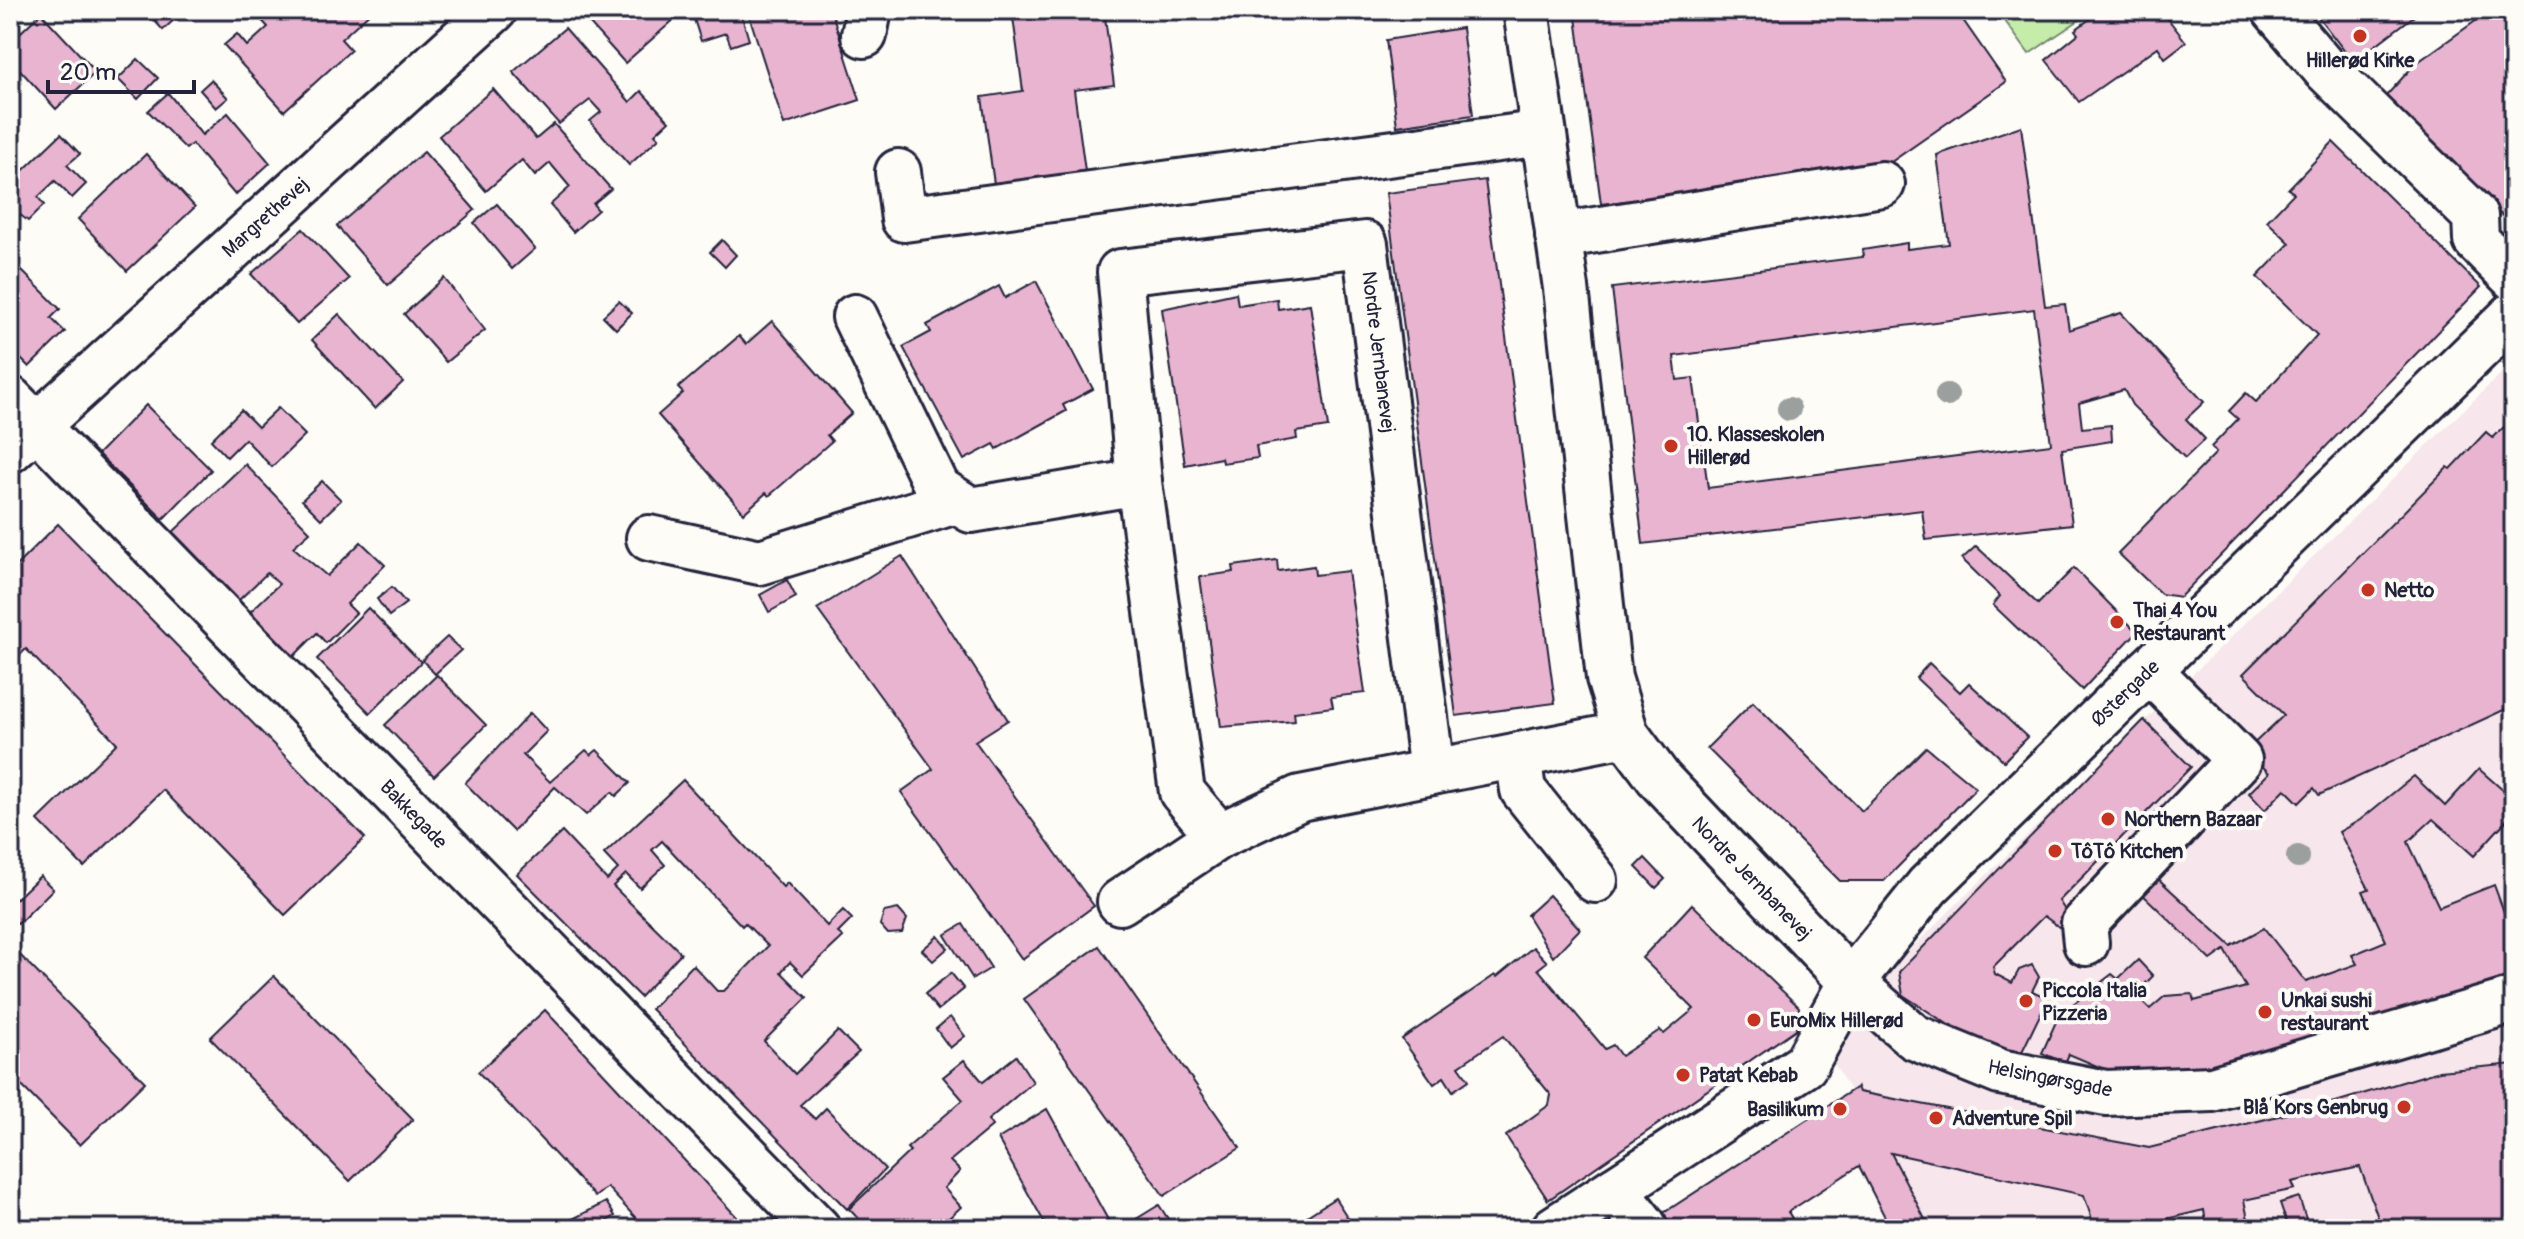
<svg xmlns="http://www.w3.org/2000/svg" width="2524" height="1239" font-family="Pangolin,sans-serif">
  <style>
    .built { fill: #f7e6eb }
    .green { fill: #c5eca8; stroke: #748772; stroke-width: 2 }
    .building { fill: #e8b4d0; stroke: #22223b; stroke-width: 2; fill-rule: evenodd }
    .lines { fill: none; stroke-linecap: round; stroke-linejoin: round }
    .minor-casing { stroke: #22223b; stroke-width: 50 }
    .minor { stroke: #fdfcf7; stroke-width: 44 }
    .tree { fill: #9ba09e }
    .poi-dot { fill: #c8321e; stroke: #fdfcf7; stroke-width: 3 }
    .labels { text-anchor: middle; stroke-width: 8; stroke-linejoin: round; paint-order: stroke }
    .poi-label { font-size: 20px; font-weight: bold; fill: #22223b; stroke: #fdfcf7; text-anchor: start }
    .street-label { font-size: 20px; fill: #22223b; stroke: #fdfcf7 }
  </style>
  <rect width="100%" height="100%" fill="#fdfcf7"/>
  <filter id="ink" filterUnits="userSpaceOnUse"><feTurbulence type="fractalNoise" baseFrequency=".0125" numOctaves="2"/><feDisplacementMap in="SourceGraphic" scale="16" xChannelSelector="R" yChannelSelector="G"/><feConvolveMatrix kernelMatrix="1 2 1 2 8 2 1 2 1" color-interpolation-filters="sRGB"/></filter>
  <g filter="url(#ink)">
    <!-- built -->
    <polygon class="built" points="2514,361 2514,1229 1932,1229 1832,1060 1880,979"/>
    <!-- green -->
    <polygon class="green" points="1997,10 2094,10 2029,54"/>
    <!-- building -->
    <g class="building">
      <polygon points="145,10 170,10 177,17 163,30"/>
      <polygon points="263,10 273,10 280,17 288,10 373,10 341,39 351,50 284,111 224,45 237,34 247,46 268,27 257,15"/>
      <polygon points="582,10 671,10 677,17 625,63 579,12"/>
      <polygon points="691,10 740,10 749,40 731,46 726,33 701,41"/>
      <polygon points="765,10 831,10 860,100 784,125 749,15"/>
      <polygon points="1012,10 1104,10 1114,85 1074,90 1085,171 994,184 982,97 1023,91"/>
      <polygon points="1575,10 1956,10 2006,82 1881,169 1601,204"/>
      <polygon points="2102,10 2161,10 2186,42 2165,58 2158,47 2079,102 2046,60 2078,34 2075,30"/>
      <polygon points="2313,10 2422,10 2353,62"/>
      <polygon points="2491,10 2514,10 2514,228 2386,96 2415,64"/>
      <polygon points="41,13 96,72 56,109 10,59 10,19 21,32"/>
      <polygon points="565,28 630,102 641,91 669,121 655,134 659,138 629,165 590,121 601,112 590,100 559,124 513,72"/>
      <polygon points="1462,28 1473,115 1397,126 1386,40"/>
      <polygon points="138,59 158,78 138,99 118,79"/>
      <polygon points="211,80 228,98 216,108 200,90"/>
      <polygon points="493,89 536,139 554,124 611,189 593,204 598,210 573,232 550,205 570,187 550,163 535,176 522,160 486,191 439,136"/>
      <polygon points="168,93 202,135 228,113 270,163 235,195 192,144 186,149 148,111"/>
      <path d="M2021,126L2045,306L2065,304L2069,330L2121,313L2204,402L2186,419L2205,439L2185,458L2132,405L2124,390L2079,403L2082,428L2111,425L2112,441L2062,449L2072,524L1926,540L1922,510L1643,544L1612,288L1863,257L1862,250L1907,243V249L1949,244L1937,155ZM2034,309L2051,444L1708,488L1693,378L1677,380L1674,356Z"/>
      <polygon points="61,134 80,154 67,165 86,184 72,198 55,181 38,197 44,205 28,221 19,214 10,223 10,183"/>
      <polygon points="2333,142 2481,287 2180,597 2161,594 2118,553 2216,453 2211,447 2238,419 2229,411 2246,393 2256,402 2317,335 2257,277 2290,243 2267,221 2294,193 2288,189"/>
      <polygon points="424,152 475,210 388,285 337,226"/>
      <polygon points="146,154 195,207 127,271 78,219"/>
      <polygon points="1485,180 1555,703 1456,716 1386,193"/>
      <polygon points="497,204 535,249 512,269 474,223"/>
      <polygon points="303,229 349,279 297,324 251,274"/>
      <polygon points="722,240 736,255 725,267 710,252"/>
      <polygon points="10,259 60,309 51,318 65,332 29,367 15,353 10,358"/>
      <polygon points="444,278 485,330 446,362 404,314"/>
      <polygon points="1036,281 1093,389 1063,405 1066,411 997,449 994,444 964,460 903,347 931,332 927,325 999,286 1005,298"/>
      <polygon points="1236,293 1238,305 1277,299 1278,309 1310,304 1328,427 1296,432 1297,439 1256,446 1258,458 1222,463 1221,458 1185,465 1162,309"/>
      <polygon points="619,301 632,313 616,329 603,316"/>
      <polygon points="339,314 403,382 375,409 312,340"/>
      <polygon points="772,321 852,413 827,435 832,441 769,496 766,493 744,513 658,415 683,393 678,388 739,336 746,344"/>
      <polygon points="146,405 211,470 163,519 98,454"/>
      <polygon points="278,408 305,435 272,467 245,439 227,457 211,440 241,410 258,427"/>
      <polygon points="2511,420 2514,716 2508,708 2319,795 2314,788 2299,803 2285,789 2265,810 2249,793 2269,773 2247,750 2284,715 2243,674 2448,467 2451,469 2486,432 2493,438"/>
      <polygon points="245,464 310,532 293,547 327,576 361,542 385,565 347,604 356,613 326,643 317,633 293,657 250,612 279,584 267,573 238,601 172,533"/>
      <polygon points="322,481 341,500 321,519 302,500"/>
      <polygon points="58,524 365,838 285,915 163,790 84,867 38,820 117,743 26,649 10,665 10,572"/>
      <polygon points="1976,546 2038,604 2074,568 2137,632 2082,690 1993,605 2000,596 1962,559"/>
      <polygon points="902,556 1008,720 975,741 1094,906 1022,959 901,792 933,769 817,609"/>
      <polygon points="1277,560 1278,571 1314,566 1315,575 1348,571 1365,693 1331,697 1333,707 1294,712 1295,721 1221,727 1200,577 1234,572 1233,566"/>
      <polygon points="787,580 796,597 769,612 760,595"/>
      <polygon points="392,587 406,603 389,616 377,599"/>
      <polygon points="368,608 421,662 370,713 317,659"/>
      <polygon points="447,637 461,650 435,674 422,660"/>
      <polygon points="1929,663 1960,692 1969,683 2027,737 2004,761 1916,678"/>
      <polygon points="437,675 486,725 434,776 385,725"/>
      <polygon points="1753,702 1862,811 1926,747 1976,788 1884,881 1840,881 1707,748"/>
      <polygon points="530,713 547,731 523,755 550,782 586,750 591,755 597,750 630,783 616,796 612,792 586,815 555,787 513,831 465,783"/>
      <polygon points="2144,720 2191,767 2059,901 2070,918 2066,924 2059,927 2044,916 1993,967 1995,974 2012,983 2019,970 2032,965 2039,977 2032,991 2048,998 2019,1058 1961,1033 1903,995 1899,972"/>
      <polygon points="2479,769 2514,800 2514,812 2474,856 2433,819 2408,842 2439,907 2494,885 2504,912 2514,909 2514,974 2298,1050 2207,1069 2111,1072 2069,1054 2065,1063 2042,1053 2063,1006 2068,1008 2112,974 2118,979 2138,960 2153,976 2135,994 2150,1009 2165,996 2192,994 2194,1001 2246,987 2225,950 2211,960 2138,890 2153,874 2231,946 2264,928 2306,982 2357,964 2352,955 2386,941 2363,891 2369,889 2339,832 2360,820 2414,776 2445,806"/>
      <polygon points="683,780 783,887 787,883 827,926 843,910 852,919 838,933 843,937 803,975 790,962 781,972 807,998 764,1041 795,1074 838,1031 859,1052 800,1105 815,1119 826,1108 885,1169 847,1209 651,1009 693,965 717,991 724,991 768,946 745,923 742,926 662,841 652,850 665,865 640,888 626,874 613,886 681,953 640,997 517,874 562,832 607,880 618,869 604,854"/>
      <polygon points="1645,858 1665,879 1656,888 1636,867"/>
      <polygon points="40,876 53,889 18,924 10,917 10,905"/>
      <polygon points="1549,895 1580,929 1553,957 1527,915"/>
      <polygon points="1692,904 1799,1007 1796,1029 1548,1200 1506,1136 1549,1105 1551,1095 1503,1036 1459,1066 1469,1080 1453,1091 1444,1077 1434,1084 1402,1039 1495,975 1497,977 1533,947 1547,962 1538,969 1605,1049 1613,1045 1621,1056 1660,1030 1664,1034 1694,1009 1642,958"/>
      <polygon points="898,909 907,919 902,933 888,934 880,925 884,912"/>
      <polygon points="963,924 991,968 973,979 945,935"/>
      <polygon points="938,936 948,948 933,961 922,950"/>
      <polygon points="10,945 145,1082 80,1145 10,1074"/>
      <polygon points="1099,946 1240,1148 1164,1196 1024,999"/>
      <polygon points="951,973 964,989 938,1010 925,994"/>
      <polygon points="274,976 413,1119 350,1181 210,1038"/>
      <polygon points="545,1010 748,1229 646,1229 607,1187 595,1197 478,1072"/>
      <polygon points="950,1017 965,1036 950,1048 936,1029"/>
      <polygon points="1016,1056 1033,1082 988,1120 992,1126 950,1161 960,1171 944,1188 961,1207 937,1229 868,1229 849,1209 910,1151 907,1148 963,1100 943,1077 964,1060 983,1082"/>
      <polygon points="2514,1064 2514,1229 2382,1229 2360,1167 2292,1182 2295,1189 2244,1200 2250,1229 2207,1229 2204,1210 2145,1224 2146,1229 2095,1229 2084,1195 1891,1153 1930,1229 1891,1229 1859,1166 1788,1212 1792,1218 1773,1229 1639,1229 1857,1087 1859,1092 2149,1148 2339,1101 2439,1071"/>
      <polygon points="1047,1109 1113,1229 1048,1229 998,1139"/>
      <polygon points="2299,1197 2309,1229 2289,1229 2280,1203"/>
      <polygon points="1335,1198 1355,1229 1287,1229"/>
      <polygon points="606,1202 615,1216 594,1229 553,1229"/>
      <polygon points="1159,1205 1170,1222 1159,1229 1120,1229"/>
    </g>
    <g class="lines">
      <defs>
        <g id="minor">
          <polyline points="1526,10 1566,288 1609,678 1626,734 1660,780 1851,982 1914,1037 2000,1072 2106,1093 2212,1089 2514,1000"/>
          <polyline points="2275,10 2325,69 2475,216 2476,240 2514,278"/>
          <polyline points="864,35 869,10"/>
          <polyline points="898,172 904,219 1543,133"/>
          <polyline points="1558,236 1882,184"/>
          <polyline points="855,317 938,489 971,510 1139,482"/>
          <polyline points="10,399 818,1229"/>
          <polyline points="10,450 494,10"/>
          <polyline points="649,538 760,562 956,501"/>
          <polyline points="1518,755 1523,790 1595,880"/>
          <polyline points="1219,836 1182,792 1139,482 1120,272 1365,244 1432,772"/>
          <polyline points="1120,902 1219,836 1300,798 1626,734"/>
          <polyline points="2086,943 2084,924 2239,760 2149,670"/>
          <polyline points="1615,1189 1644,1226"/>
          <polyline points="1554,1229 1805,1065 1851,982 1928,886 2514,314"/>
        </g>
      </defs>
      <!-- minor casing -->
      <use href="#minor" class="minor-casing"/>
      <!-- minor -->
      <use href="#minor" class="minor"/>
    </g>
    <!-- trees -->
    <g class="tree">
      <circle cx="1947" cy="395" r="12"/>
      <circle cx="1789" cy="409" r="12"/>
      <circle cx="2298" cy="857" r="12"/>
    </g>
  </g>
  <!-- markers -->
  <g class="poi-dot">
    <circle cx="2360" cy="36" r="8"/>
    <circle cx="1671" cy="446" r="8"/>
    <circle cx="2368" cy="590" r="8"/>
    <circle cx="2117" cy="622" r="8"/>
    <circle cx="2108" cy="819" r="8"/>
    <circle cx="2055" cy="851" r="8"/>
    <circle cx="2026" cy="1001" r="8"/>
    <circle cx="2265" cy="1012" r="8"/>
    <circle cx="1754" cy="1020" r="8"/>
    <circle cx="1683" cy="1075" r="8"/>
    <circle cx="2404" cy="1107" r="8"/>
    <circle cx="1840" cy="1109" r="8"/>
    <circle cx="1936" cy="1118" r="8"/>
  </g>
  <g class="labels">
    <!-- poi labels -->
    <g class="poi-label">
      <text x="2360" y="67" text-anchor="middle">Hillerød Kirke</text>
      <text x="1687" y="441">10. Klasseskolen<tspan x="1687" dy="23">Hillerød</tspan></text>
      <text x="2384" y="597">Netto</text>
      <text x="2133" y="617">Thai 4 You<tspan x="2133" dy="23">Restaurant</tspan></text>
      <text x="2124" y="826">Northern Bazaar</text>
      <text x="2071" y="858">TôTô Kitchen</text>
      <text x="2042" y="997">Piccola Italia<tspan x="2042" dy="23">Pizzeria</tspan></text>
      <text x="2281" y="1007">Unkai sushi<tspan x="2281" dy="23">restaurant</tspan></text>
      <text x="1770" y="1027">EuroMix Hillerød</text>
      <text x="1699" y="1082">Patat Kebab</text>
      <text x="2388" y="1114" text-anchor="end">Blå Kors Genbrug</text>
      <text x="1824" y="1116" text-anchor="end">Basilikum</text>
      <text x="1952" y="1125">Adventure Spil</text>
    </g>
    <!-- street labels -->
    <g class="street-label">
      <text transform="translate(265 217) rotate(-42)" y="7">Margrethevej</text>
      <text transform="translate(1379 352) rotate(83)" y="7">Nordre Jernbanevej</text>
      <text transform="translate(2125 693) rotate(-44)" y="7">Østergade</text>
      <text transform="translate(414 814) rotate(46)" y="7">Bakkegade</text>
      <text transform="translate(1752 878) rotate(46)" y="7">Nordre Jernbanevej</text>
      <text transform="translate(2050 1078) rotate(11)" y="7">Helsingørsgade</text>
    </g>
  </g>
  <!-- margin -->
  <rect width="2524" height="1239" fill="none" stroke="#fdfcf7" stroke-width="40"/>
  <rect x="20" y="20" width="2484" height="1199" fill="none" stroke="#22223b" stroke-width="3" filter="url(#ink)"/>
  <!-- scale -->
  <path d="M48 80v12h146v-12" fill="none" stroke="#22223b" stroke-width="4"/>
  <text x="60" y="80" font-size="24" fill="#22223b" stroke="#fdfcf7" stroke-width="6" paint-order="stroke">20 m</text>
</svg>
